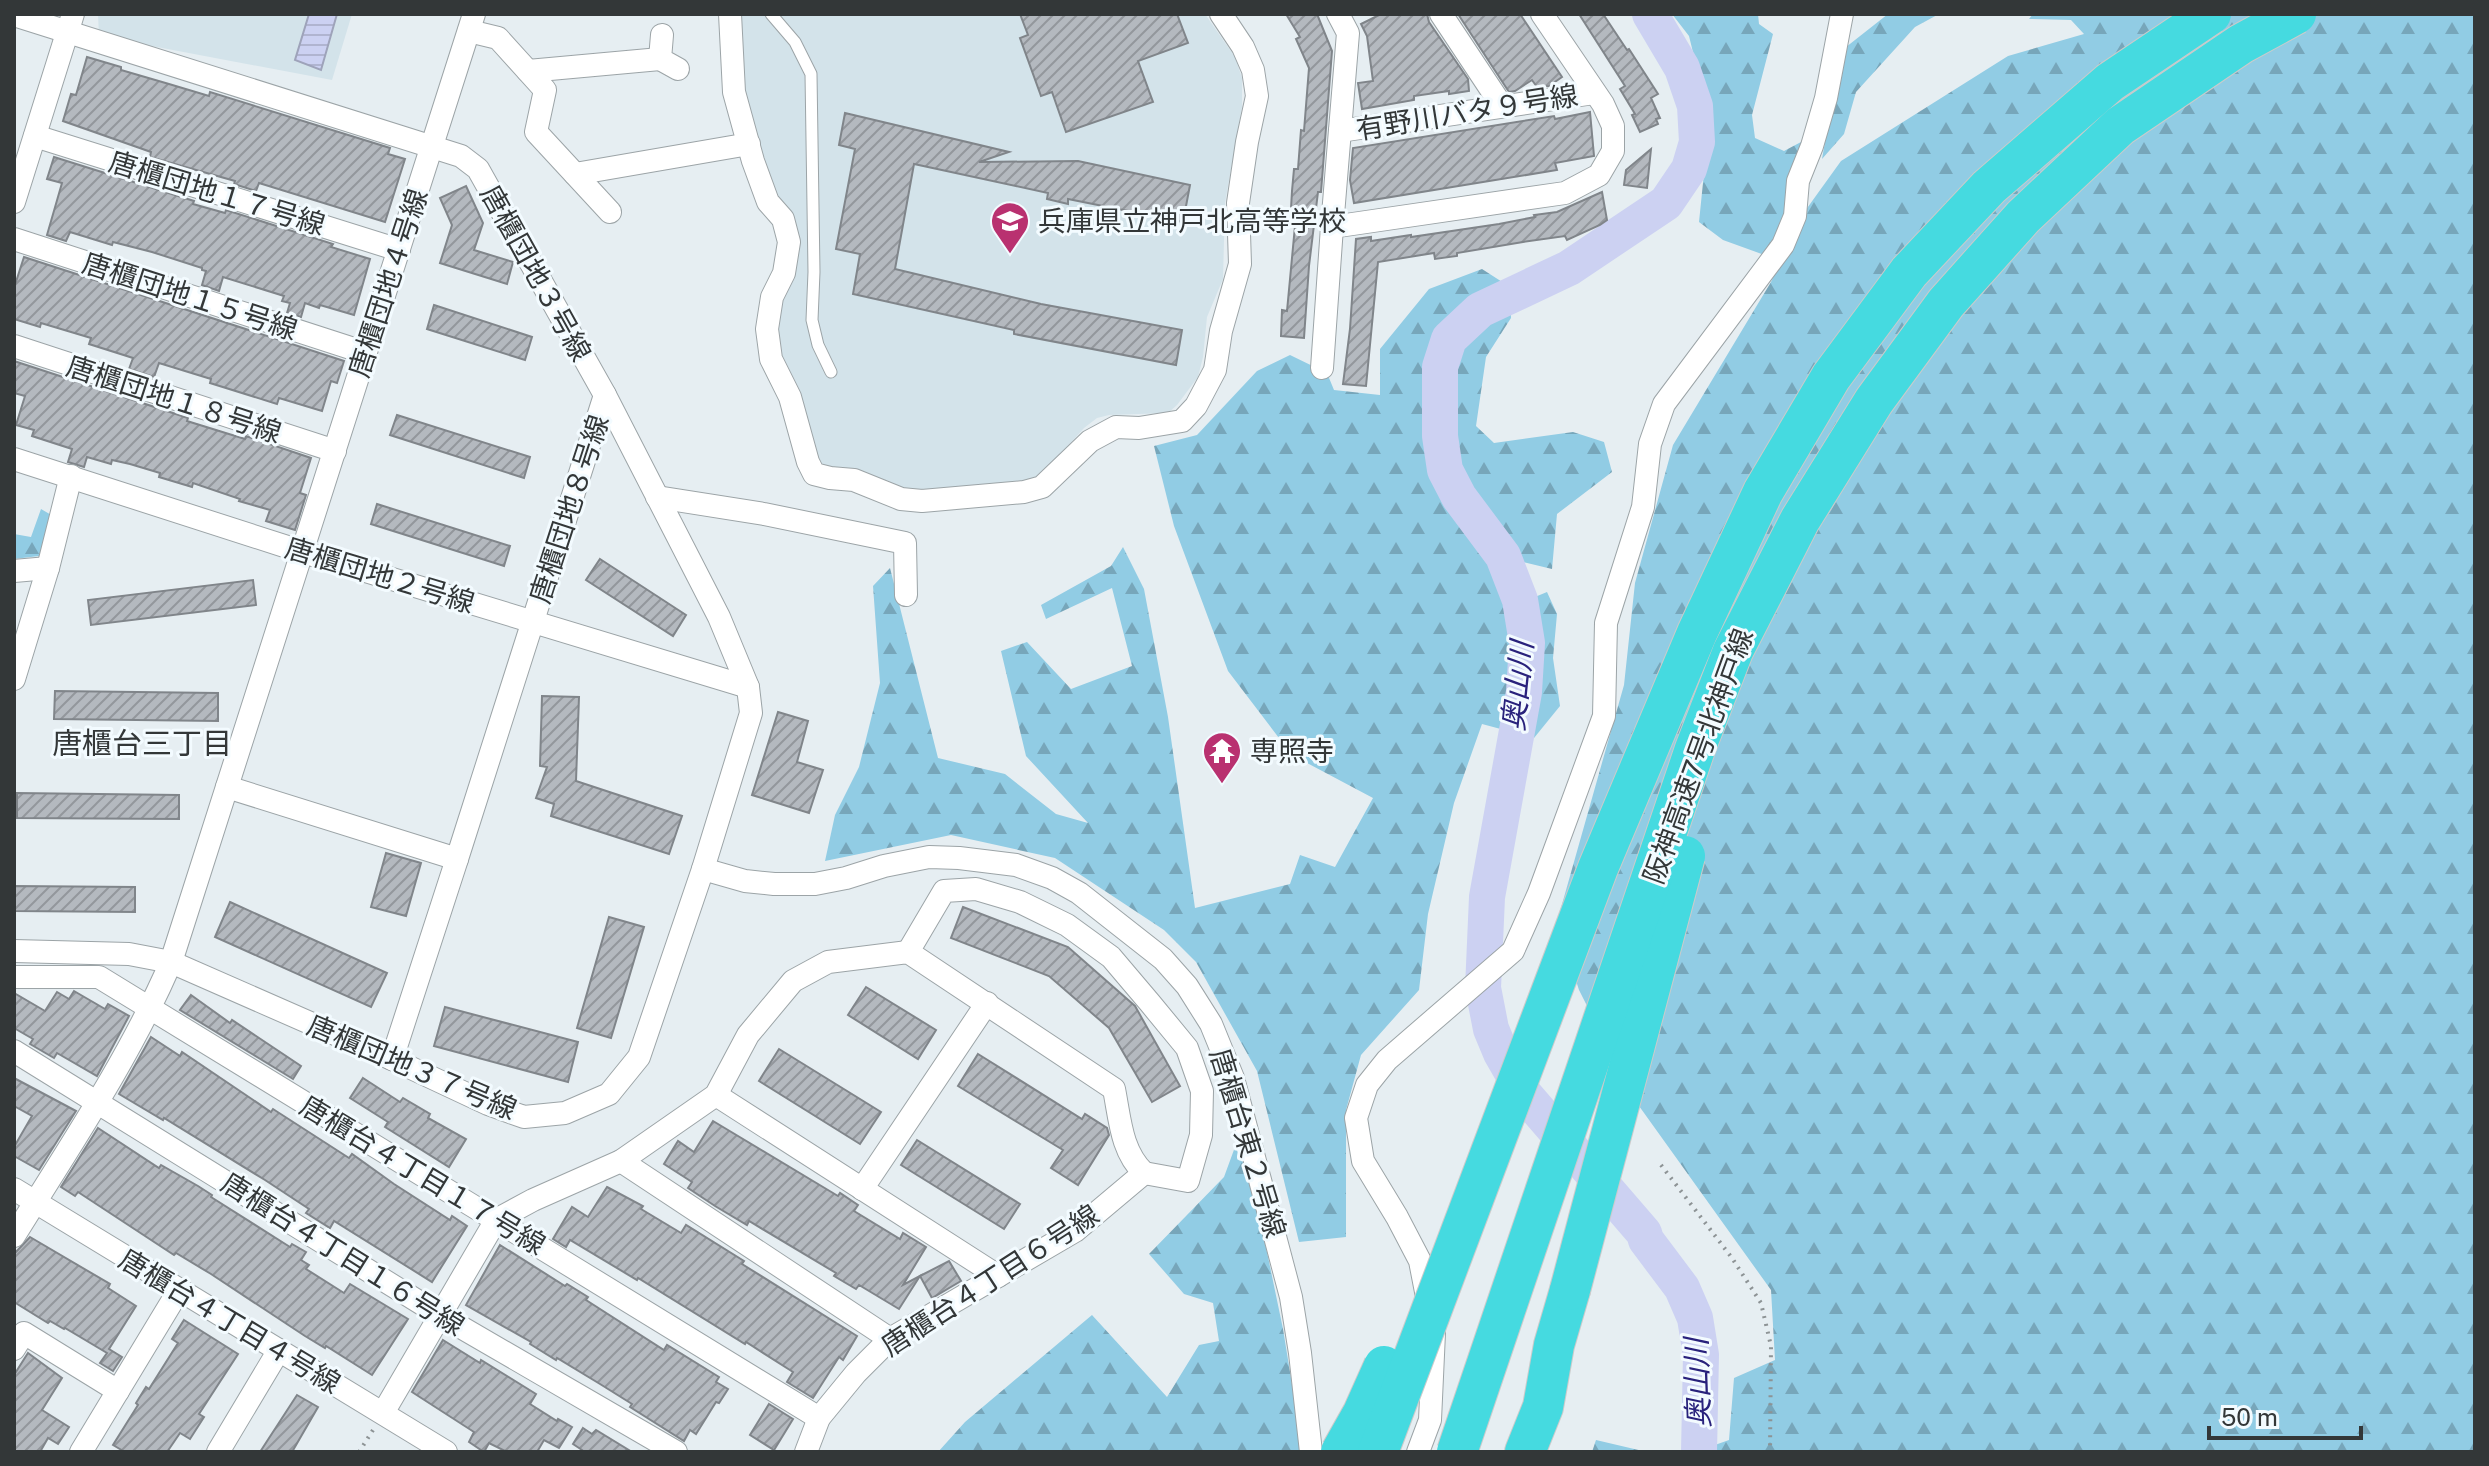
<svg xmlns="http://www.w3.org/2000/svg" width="2489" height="1466" font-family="'Public Sans','Noto Sans JP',sans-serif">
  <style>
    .built { fill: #d3e3ea }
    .forest { fill: url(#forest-firs) }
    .water { fill: url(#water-rules); stroke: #9ea3ba; stroke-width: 2 }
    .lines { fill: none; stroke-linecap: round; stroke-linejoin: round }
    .river { stroke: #ccd1f2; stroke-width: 36 }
    .building { fill: url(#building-hatch); stroke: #80858a; stroke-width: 2 }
    .lane-casing { stroke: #9ca4a7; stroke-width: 13 }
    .street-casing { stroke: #9ca4a7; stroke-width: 24 }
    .highway-casing { stroke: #cacbcb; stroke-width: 42 }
    .path { stroke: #8d9395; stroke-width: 4; stroke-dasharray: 2 6; stroke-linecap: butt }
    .lane { stroke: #fff; stroke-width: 11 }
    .street { stroke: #fff; stroke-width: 22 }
    .highway { stroke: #45dae0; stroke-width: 40 }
    .highway-bridge-casing { stroke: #cacbcb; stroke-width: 42; stroke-linecap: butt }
    .highway-bridge { stroke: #45dae0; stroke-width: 40 }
    .labels { text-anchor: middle; stroke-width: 6; stroke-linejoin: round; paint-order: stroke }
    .street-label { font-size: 28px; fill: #333738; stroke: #f3fbff }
    .poi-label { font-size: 28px; fill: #333738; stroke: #f3fbff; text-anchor: start }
    .water-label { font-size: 30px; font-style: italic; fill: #29227c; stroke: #f3fbff }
    .neighbourhood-label { font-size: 30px; fill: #333738; stroke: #f3fbff }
  </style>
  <defs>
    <pattern id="forest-firs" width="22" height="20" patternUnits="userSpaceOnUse" patternTransform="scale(2)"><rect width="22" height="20" fill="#91cce4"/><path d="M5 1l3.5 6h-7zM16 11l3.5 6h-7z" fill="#77a6ba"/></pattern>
    <pattern id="water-rules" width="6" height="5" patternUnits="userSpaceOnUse" patternTransform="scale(2)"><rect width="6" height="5" fill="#ccd1f2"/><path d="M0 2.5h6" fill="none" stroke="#b0b4d0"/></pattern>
    <pattern id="building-hatch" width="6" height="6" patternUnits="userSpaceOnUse" patternTransform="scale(2)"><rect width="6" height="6" fill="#b4b9bf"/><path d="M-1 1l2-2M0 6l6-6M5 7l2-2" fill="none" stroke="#93979c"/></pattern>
  </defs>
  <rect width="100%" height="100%" fill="#e6eef2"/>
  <!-- built -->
  <g class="built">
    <polygon points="98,14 352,14 332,80 99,36"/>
    <polygon points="741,14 1205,14 1235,57 1242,78 1242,107 1225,203 1223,279 1207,317 1203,357 1198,377 1177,405 1168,413 1109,415 1097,418 1084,428 1043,474 1034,481 1011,485 975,485 945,493 916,493 821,472 770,331 789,264 738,78"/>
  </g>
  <!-- forest -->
  <g class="forest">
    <polygon points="1672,14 1758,14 1759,24 1773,34 1752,115 1755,138 1784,151 1801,142 1788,213 1770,257 1723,240 1699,222 1704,173 1705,101 1689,36"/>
    <polygon points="1888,14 1939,14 1915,27 1856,92 1844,134 1822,159 1841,51"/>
    <polygon points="2033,14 2475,14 2475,1452 1695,1452 1729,1440 1734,1378 1775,1360 1771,1290 1634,1099 1579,990 1557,922 1624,685 1635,583 1673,445 1771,282 1805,211 1841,161 2008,56 2084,34 2071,20 2029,19"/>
    <polygon points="1482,269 1510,287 1511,318 1486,357 1476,426 1494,443 1573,432 1604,442 1612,472 1557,514 1552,569 1523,562 1496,581 1513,606 1547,592 1557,614 1553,658 1560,706 1534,738 1482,724 1454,803 1428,914 1419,990 1361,1055 1346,1110 1346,1237 1299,1242 1257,1071 1196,962 1164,930 1055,858 951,835 825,861 835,815 859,767 880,683 873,586 890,568 938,758 1005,774 1056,814 1088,823 1026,756 1001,651 1027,642 1071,689 1132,666 1112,588 1046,619 1041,605 1111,566 1123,547 1144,589 1168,717 1195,908 1290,884 1300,855 1335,867 1373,798 1292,755 1228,671 1174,526 1154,446 1197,435 1257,371 1290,355 1327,373 1334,390 1380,395 1380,349 1429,289"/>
    <polygon points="41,509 53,516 39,556 14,559 14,534 31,537"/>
    <polygon points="1235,1147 1252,1180 1283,1329 1303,1452 938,1452 965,1422 1092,1315 1167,1397 1199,1345 1219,1341 1213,1303 1184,1294 1149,1254 1224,1177"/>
    <polygon points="1596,1440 1647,1452 1592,1452"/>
  </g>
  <!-- water -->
  <polygon class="water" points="309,14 337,14 321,70 295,60"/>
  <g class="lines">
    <!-- river -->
    <polyline class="river" points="1650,14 1682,68 1695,106 1697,142 1689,169 1666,203 1569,268 1480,310 1449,339 1440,367 1440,436 1445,470 1459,497 1503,556 1520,600 1527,643 1524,692 1487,897 1483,988 1491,1029 1501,1053 1525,1095 1644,1233 1646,1240 1682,1288 1695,1318 1701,1355 1699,1452"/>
  </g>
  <!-- building -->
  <g class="building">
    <polygon points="1020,14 1177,14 1188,43 1138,61 1153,102 1066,132 1052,92 1041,96 1020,38 1028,35"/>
    <polygon points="1286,14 1317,14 1332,51 1321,192 1318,192 1309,266 1304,338 1281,336 1282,310 1287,311 1295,226 1290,226 1292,191 1294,169 1298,169 1301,130 1304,131 1309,68 1296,39 1300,37"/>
    <polygon points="1381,14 1427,14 1429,22 1468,79 1469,91 1449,94 1449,91 1414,96 1414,100 1362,109 1358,83 1373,81 1367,36 1361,24"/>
    <polygon points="1458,14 1520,14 1562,77 1549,86 1537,87 1532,80 1515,91 1509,92"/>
    <polygon points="1579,14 1603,14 1627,50 1629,49 1658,94 1651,98 1660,118 1656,119 1658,124 1640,132 1632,115 1635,114 1620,89 1625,86"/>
    <polygon points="87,57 121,67 121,70 169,84 209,96 210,92 390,148 388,154 405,159 385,222 259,183 256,191 234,184 235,181 150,157 151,152 63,121 71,94 76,95"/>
    <polygon points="1590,112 1594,156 1555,163 1557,170 1354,203 1350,180 1353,148 1554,116 1555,119"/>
    <polygon points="845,113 1009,152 979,162 1078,161 1190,185 1183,222 1068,199 1068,204 1047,199 1048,193 914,164 895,269 1041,304 1182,330 1176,365 1014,334 1014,330 853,294 860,254 836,249 855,149 839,145"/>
    <polygon points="1651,149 1647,188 1624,185 1626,170"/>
    <polygon points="54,157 194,201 193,204 225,213 226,210 333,244 331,247 370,259 354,315 320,305 319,308 305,303 301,317 287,313 290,303 282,301 284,296 223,277 219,291 202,285 206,271 202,270 202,268 152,252 113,242 112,245 70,232 66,241 47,235 62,183 47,179"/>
    <polygon points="466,186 483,223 474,250 513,262 507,284 440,263 452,225 440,198"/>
    <polygon points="1602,192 1607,220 1600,225 1567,240 1565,236 1523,242 1457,253 1457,256 1435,259 1434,253 1378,262 1366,386 1343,384 1350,329 1356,239 1371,237 1371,241 1411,235 1411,237 1499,224 1535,217 1534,215 1557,212"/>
    <polygon points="24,257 344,361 337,383 331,381 322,411 279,398 277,404 210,383 211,379 159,363 154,377 129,369 133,358 89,344 91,338 41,323 40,327 14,319 14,288"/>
    <polygon points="434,305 532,337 525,360 427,329"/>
    <polygon points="14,361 188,418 187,421 245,439 246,436 311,458 300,493 306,495 295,530 266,521 270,510 239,501 240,499 193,483 192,487 159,477 160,473 130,464 112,460 111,464 87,457 84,467 68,462 72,449 32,436 34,430 16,425 25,396 14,393"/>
    <polygon points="397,415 530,457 524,478 390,435"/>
    <polygon points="377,504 510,546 504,566 371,524"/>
    <polygon points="600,559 686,615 673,636 586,580"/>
    <polygon points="253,580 256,605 91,625 88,600"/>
    <polygon points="55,691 218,693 218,721 54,719"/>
    <polygon points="542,696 579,697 576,781 682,816 669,854 551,816 554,804 536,798 547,767 540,766"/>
    <polygon points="778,712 808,721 797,762 823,770 809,813 752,795"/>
    <polygon points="17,793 179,795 179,819 17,818"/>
    <polygon points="386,853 421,863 406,916 371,907"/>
    <polygon points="14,886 135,887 135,912 14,911"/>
    <polygon points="230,902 387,973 371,1007 215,937"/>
    <polygon points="963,907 1068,947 1135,1006 1180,1086 1152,1102 1109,1028 1049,976 951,938"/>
    <polygon points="609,917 644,927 611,1038 577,1028"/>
    <polygon points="866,987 936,1030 918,1059 848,1015"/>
    <polygon points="74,991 105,1009 108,1004 129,1016 97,1076 57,1053 54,1058 30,1044 33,1039 14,1028 14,993 45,1011 57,992 69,999"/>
    <polygon points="191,995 230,1023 232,1020 301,1066 293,1079 180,1010"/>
    <polygon points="445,1007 578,1042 568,1082 434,1046"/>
    <polygon points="151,1037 180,1056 182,1052 271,1112 273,1109 349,1158 352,1154 394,1184 450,1220 452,1216 467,1226 432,1282 334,1221 330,1228 306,1213 309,1209 265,1180 164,1118 163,1120 119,1094"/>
    <polygon points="779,1049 881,1112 860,1144 759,1081"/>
    <polygon points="978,1054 1082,1119 1085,1114 1107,1128 1109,1135 1078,1185 1051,1168 1063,1150 958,1086"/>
    <polygon points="14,1078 76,1111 39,1170 14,1156 14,1147 32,1116 14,1106"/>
    <polygon points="363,1078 400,1102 403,1098 430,1114 428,1118 466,1139 449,1167 385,1127 388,1122 350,1098"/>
    <polygon points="713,1121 838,1196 840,1193 858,1205 854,1211 900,1239 903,1233 926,1247 903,1285 920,1276 899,1309 859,1285 856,1289 834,1276 836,1273 749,1221 747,1225 715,1206 688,1188 692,1182 664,1164 678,1141 694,1152"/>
    <polygon points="98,1128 159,1168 161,1165 198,1186 212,1195 211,1197 290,1247 292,1244 306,1252 301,1260 309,1265 306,1269 344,1293 350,1284 408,1319 372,1375 326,1346 325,1348 305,1336 211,1274 176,1253 174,1255 78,1192 75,1196 61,1187"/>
    <polygon points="917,1140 1020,1204 1004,1229 901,1165"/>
    <polygon points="607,1187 643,1206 641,1209 681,1233 686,1225 744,1261 742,1264 857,1336 843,1360 839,1357 813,1398 787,1382 793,1372 746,1342 745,1344 638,1278 637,1280 570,1240 566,1247 553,1239 572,1207 588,1217"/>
    <polygon points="30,1237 110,1284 108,1288 136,1306 109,1349 122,1357 113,1371 100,1363 107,1353 65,1328 64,1329 50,1321 48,1323 14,1302 14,1254"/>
    <polygon points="500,1245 565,1286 567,1284 588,1297 586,1300 664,1350 667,1345 719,1377 716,1382 728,1389 719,1403 716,1402 696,1434 690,1430 684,1441 630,1407 632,1404 600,1384 557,1358 556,1360 530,1344 531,1342 466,1305"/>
    <polygon points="949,1261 961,1281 932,1298 920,1276"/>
    <polygon points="184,1320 238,1354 199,1414 204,1417 190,1439 180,1433 167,1452 125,1452 113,1445 138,1405 136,1403 146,1387 149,1389 178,1343 172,1339"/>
    <polygon points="443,1340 480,1363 481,1360 536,1394 530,1404 557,1421 558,1419 572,1427 559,1448 544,1440 537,1452 507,1452 489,1443 484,1452 469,1442 474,1432 412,1392"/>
    <polygon points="28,1353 62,1378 42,1410 69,1427 58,1444 48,1438 40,1452 14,1452 14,1375"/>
    <polygon points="297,1395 318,1407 292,1452 260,1452"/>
    <polygon points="769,1404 793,1419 774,1450 750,1435"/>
    <polygon points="583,1428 592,1434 596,1430 632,1452 581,1452 582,1450 573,1444"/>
  </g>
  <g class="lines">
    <defs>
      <polyline id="lane" points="771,14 795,42 811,74 814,272 812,320 818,345 831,372"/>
      <g id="street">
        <polyline points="730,14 734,92 753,161 768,202 783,219 789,242 784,273 772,297 767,329 771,359 790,397 808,462 814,474 830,478 854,480 901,499 922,501 1024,492 1042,487 1090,441 1116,427 1139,428 1182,421 1196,406 1215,370 1221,331 1240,264 1238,203 1247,142 1257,96 1253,70 1243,47 1221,14"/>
        <polyline points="1441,14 1502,106"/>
        <polyline points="14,15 461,156 478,169 605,395 719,617 748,687 751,713 703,869 639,1057 609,1094 565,1113 524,1117 488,1104 392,1059 171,962 129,954 14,951"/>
        <polyline points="469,31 498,38 545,90 536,132 610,212"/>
        <polyline points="662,35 660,59 678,69"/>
        <polyline points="528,71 660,59"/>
        <polyline points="1340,131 1594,93"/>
        <polyline points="35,136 399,250"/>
        <polyline points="575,174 749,144"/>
        <polyline points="14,202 73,14"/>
        <polyline points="1332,227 1348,33 1338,14"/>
        <polyline points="14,239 366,353"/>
        <polyline points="14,346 335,451"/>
        <polyline points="1322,368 1332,227 1565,193 1599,175 1613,151 1613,126 1603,104 1542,14"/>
        <polyline points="14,459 303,552 748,687"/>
        <polyline points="657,497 764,514 905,543 906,595"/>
        <polyline points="14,571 48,568"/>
        <polyline points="14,679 48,568 71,476"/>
        <polyline points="227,787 457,859 605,395"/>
        <polyline points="703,869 745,881 774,884 815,884 846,878 884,866 929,857 959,858 1016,865 1052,878 1079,893 1163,959 1187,986 1211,1024 1233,1078 1291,1297 1300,1353 1311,1452"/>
        <polyline points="908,952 944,891 976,889 1020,902 1067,925 1111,957 1150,1003 1187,1048 1202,1091 1201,1135 1188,1181 1144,1173"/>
        <polyline points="14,977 99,977 819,1418"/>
        <polyline points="14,1051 440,1315 676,1452"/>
        <polyline points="392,1059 457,859"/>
        <polyline points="716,1095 998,1276"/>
        <polyline points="621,1161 890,1339"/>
        <polyline points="14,1189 446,1452"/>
        <polyline points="862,1189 987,1003"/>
        <path d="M14,1236C70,1146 129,1059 171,962L474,14"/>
        <polyline points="14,1349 24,1333 118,1391"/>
        <path d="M383,1413L496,1220L533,1200L621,1161L716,1095L748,1035L793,981L828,962L908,952L1114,1089C1120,1119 1121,1151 1144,1173L1075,1231L890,1339L856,1373L819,1418L806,1452"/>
        <polyline points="81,1452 179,1290"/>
        <polyline points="218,1452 279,1350"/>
        <polyline points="1418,1452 1430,1420 1434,1333 1420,1261 1397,1217 1363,1161 1356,1118 1367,1085 1387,1060 1513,951 1539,893 1604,716 1606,623 1643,507 1650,444 1664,404 1783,245 1795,216 1798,181 1812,146 1826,98 1842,14"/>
      </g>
      <polyline id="highway" points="1525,1452 1543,1407 1554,1345 1570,1290"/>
    </defs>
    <!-- lane casing -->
    <use href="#lane" class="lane-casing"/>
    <!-- street casing -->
    <use href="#street" class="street-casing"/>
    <!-- highway casing -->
    <use href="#highway" class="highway-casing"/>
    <!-- path -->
    <g class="path">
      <polyline points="1661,1165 1732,1258 1761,1303 1771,1346 1770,1452"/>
      <polyline points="359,1452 373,1430"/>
    </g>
    <!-- lane -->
    <use href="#lane" class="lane"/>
    <!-- street -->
    <use href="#street" class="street"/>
    <!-- highway -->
    <use href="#highway" class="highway"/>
    <defs>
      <g id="highway-bridge">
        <polyline points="1570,1290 1685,856"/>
        <polyline points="1341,1452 1363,1413 1384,1366"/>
        <polyline points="1378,1452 1598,868 1697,633 1763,492 1831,377 1909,272 1989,187 2110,82 2211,14"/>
        <polyline points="1457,1452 1695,749 1733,651 1800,520 1874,401 1946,303 2023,217 2120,126 2241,44 2296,14"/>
      </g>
    </defs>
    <!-- highway-bridge casing -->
    <use href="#highway-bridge" class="highway-bridge-casing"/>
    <!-- highway-bridge -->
    <use href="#highway-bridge" class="highway-bridge"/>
  </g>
  <!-- icons -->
  <defs>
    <symbol id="school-pin" viewBox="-11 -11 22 30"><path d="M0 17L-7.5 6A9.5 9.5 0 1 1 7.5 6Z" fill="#b93170" stroke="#f3fbff"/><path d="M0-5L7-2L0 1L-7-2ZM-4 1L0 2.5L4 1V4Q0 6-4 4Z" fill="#fff"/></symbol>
    <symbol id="temple-pin" viewBox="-11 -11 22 30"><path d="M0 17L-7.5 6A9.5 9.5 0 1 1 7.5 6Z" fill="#b93170" stroke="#f3fbff"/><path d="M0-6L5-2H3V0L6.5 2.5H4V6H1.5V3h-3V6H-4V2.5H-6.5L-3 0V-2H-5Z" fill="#fff"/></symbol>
  </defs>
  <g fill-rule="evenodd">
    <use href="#school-pin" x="988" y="199" width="44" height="60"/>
    <use href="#temple-pin" x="1200" y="729" width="44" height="60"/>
  </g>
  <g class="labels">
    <!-- street labels -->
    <g class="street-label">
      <text transform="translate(1467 112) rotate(-9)" y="10">有野川バタ９号線</text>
      <text transform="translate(217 193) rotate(17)" y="10">唐櫃団地１７号線</text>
      <text transform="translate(536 273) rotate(61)" y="10">唐櫃団地３号線</text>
      <text transform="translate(388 283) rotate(-72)" y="10">唐櫃団地４号線</text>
      <text transform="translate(190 296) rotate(18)" y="10">唐櫃団地１５号線</text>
      <text transform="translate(174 399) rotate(18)" y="10">唐櫃団地１８号線</text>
      <text transform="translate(569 509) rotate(-72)" y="10">唐櫃団地８号線</text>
      <text transform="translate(380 575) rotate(17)" y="10">唐櫃団地２号線</text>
      <text transform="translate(1698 756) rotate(-70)" y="10">阪神高速7号北神戸線</text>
      <text transform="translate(412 1067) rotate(23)" y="10">唐櫃団地３７号線</text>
      <text transform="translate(1248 1143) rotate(73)" y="10">唐櫃台東２号線</text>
      <text transform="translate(423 1175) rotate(31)" y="10">唐櫃台４丁目１７号線</text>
      <text transform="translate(343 1254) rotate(32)" y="10">唐櫃台４丁目１６号線</text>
      <text transform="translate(990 1280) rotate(-33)" y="10">唐櫃台４丁目６号線</text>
      <text transform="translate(230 1321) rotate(31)" y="10">唐櫃台４丁目４号線</text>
    </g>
    <!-- poi labels -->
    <g class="poi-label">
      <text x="1038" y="231">兵庫県立神戸北高等学校</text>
      <text x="1250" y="761">専照寺</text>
    </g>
    <!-- water labels -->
    <g class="water-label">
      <text transform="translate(1518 686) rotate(-84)" y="10">奥山川</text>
      <text transform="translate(1698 1383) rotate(-92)" y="10">奥山川</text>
    </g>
    <!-- neighbourhood labels -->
    <g class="neighbourhood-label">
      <text x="142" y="754">唐櫃台三丁目</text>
    </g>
  </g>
  <!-- border -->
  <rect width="2489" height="1466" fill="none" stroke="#333738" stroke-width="32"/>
  <!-- scale -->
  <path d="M2209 1426v12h152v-12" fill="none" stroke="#333738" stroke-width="4"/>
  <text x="2221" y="1426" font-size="24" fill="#333738" stroke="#f3fbff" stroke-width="6" paint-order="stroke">50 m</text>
</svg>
